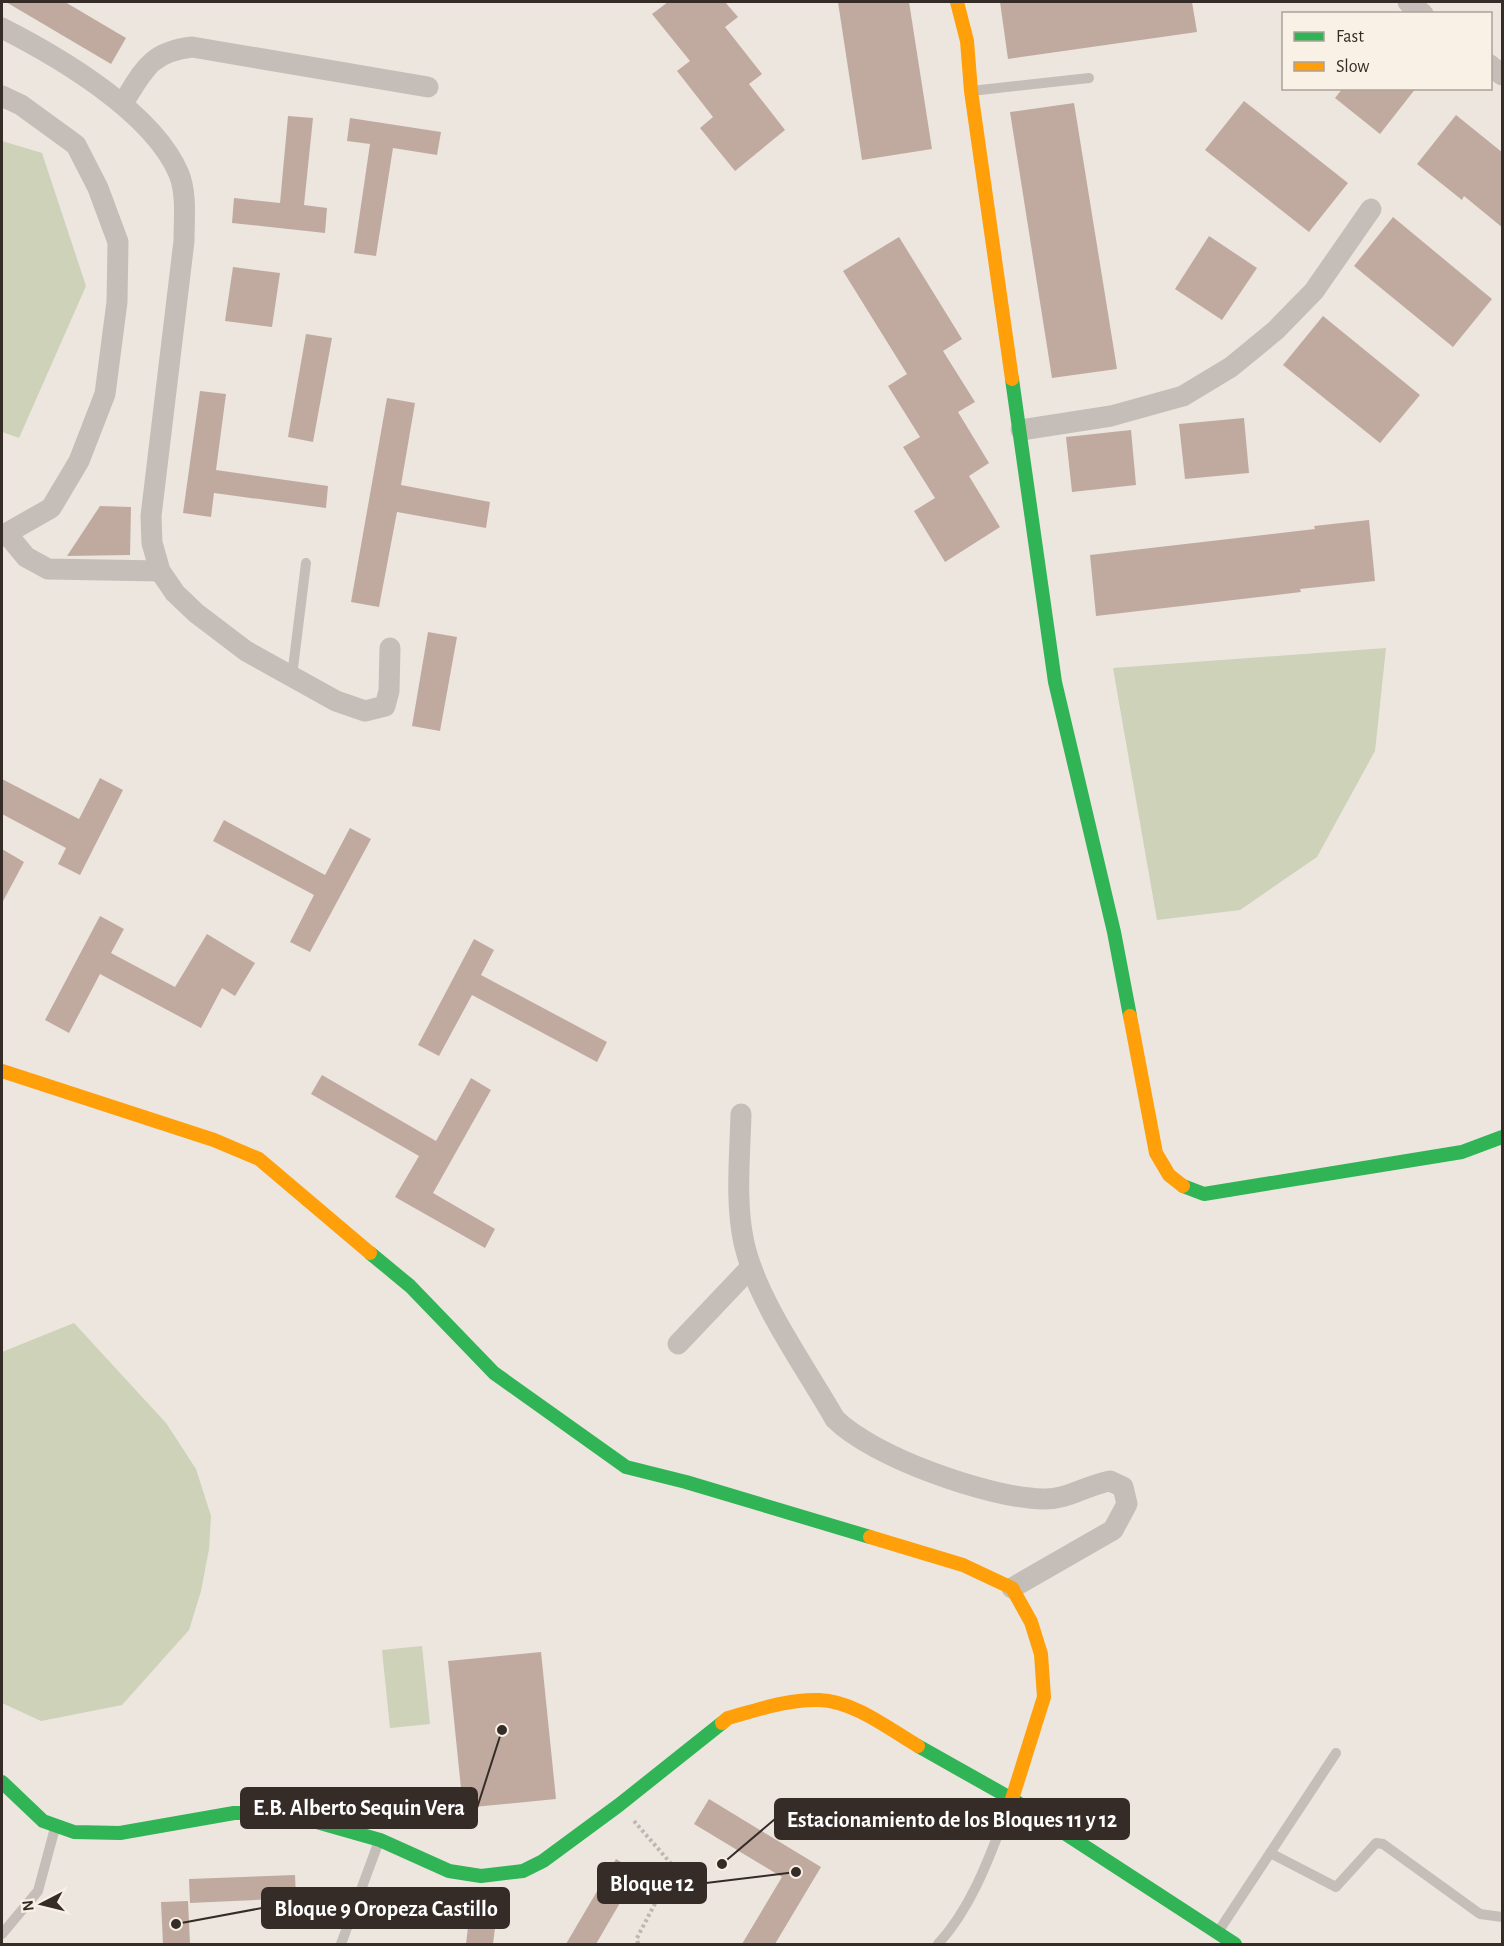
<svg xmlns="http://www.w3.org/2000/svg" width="1504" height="1946" font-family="'Alegreya Sans',sans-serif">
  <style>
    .green { fill: #cdd2b8 }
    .building { fill: #c0aaa0 }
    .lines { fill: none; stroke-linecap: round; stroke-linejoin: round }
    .path { stroke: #beb6b0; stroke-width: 4; stroke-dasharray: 3 3; stroke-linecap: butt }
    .lane { stroke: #c5beb8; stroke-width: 10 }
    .street { stroke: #c5beb8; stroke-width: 21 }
    .fast { stroke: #30b455; stroke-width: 14 }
    .slow { stroke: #ff9f0a; stroke-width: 14 }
    .leader { fill: none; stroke: #352b27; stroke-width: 2 }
    .callout-dot { fill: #352b27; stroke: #f9f1e5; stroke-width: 2 }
    .callout { fill: #352b27; stroke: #352b27; stroke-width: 2 }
    .callout-label { font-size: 22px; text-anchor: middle; font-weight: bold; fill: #fff }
  </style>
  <rect width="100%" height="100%" fill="#ece6df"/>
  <!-- green -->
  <g class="green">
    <polygon points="2,141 42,153 86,286 19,438 2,432"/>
    <polygon points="1386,648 1375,751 1317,857 1240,910 1157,920 1113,668"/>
    <polygon points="74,1323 166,1423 196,1469 211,1516 209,1549 201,1591 189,1630 122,1705 41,1721 2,1703 2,1352"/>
    <polygon points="422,1646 430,1724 390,1728 382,1650"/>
  </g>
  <!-- building -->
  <g class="building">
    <polygon points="6,2 65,2 126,38 111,64"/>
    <polygon points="668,2 725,2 738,17 725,27 762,74 749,84 785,130 735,171 700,128 713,117 677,71 690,61 652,14"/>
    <polygon points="838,2 909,2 932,149 862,160"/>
    <polygon points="1000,2 1192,2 1197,32 1008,59"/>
    <polygon points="1343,88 1416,88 1380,134 1335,98"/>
    <polygon points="1244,101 1348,183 1309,232 1205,150"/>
    <polygon points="1074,103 1117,369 1052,378 1010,112"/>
    <polygon points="1456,115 1503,153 1503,228 1464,196 1462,200 1417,164"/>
    <polygon points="288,116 313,118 304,205 327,208 325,233 232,223 234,198 280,203"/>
    <polygon points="350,118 441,132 437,155 393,148 376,256 354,253 370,144 347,141"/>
    <polygon points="1393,217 1492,299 1453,347 1354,266"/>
    <polygon points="1209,236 1257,268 1222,320 1175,289"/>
    <polygon points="899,237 962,339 943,351 975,402 958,412 989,463 969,476 1000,527 945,562 914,511 935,498 903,447 920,437 888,386 907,374 843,271"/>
    <polygon points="233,267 280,273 272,327 225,321"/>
    <polygon points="1323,316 1420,395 1380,443 1283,365"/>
    <polygon points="306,334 332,338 313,442 288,437"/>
    <polygon points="200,391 226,394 216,470 328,486 326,508 214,493 211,517 183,513"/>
    <polygon points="387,398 415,403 401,485 490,502 486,528 397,512 379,607 351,602"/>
    <polygon points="1244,418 1249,473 1185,479 1179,424"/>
    <polygon points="1131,430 1136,485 1072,492 1066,437"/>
    <polygon points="100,506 131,507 130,555 67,556"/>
    <polygon points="1369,520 1375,581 1300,589 1301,592 1096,616 1090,555 1315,529 1314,526"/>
    <polygon points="428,632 457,637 440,731 412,726"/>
    <polygon points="100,778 123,790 80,875 58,864 66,848 2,814 2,779 79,819"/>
    <polygon points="224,820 325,875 350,828 371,839 310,952 290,942 314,895 213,841"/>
    <polygon points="2,849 24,862 2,903"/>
    <polygon points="100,916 124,929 111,953 175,987 207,934 255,963 235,996 222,988 201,1028 100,974 69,1033 45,1020"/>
    <polygon points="474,939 494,950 481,975 607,1042 597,1062 472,995 439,1056 418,1045"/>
    <polygon points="322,1075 436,1141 471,1078 491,1090 433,1193 495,1229 485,1248 395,1197 419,1156 311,1094"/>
    <polygon points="541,1652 556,1799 463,1808 448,1661"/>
    <polygon points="709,1799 821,1867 775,1944 742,1944 782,1877 694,1824"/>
    <polygon points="616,1859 638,1872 596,1944 566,1944"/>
    <polygon points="295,1875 296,1898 190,1903 189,1879"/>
    <polygon points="472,1893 499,1897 493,1944 466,1944"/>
    <polygon points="188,1901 190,1944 163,1944 161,1902"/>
  </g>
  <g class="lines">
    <!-- path -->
    <polyline class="path" points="634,1821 674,1867 637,1938 638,1944"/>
    <!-- lane -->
    <g class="lane">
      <polyline points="971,91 1089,78"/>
      <polyline points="292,676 306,563"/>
      <polyline points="1270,1853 1336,1887 1376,1843 1383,1844 1480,1914 1502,1917"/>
      <polyline points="1218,1932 1336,1753"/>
      <polyline points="2,1934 38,1891 55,1828"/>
      <polyline points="341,1944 379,1841"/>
      <path d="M938,1944C974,1905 992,1850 1011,1801"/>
    </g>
    <!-- street -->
    <g class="street">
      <polyline points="1408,2 1423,14"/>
      <path d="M2,28C59,57 153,112 179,174C187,194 184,220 184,241L151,516L152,543L160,571L175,593L196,613L246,651L336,701L365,711L385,706L389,691L390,648"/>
      <polyline points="1490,65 1502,75"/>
      <polyline points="2,96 21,105 76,145 98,188 118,242 117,302 105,394 79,461 51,508 2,536"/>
      <path d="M123,103C144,70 150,52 192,47L428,87"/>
      <polyline points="1021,430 1111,416 1183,396 1231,367 1276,330 1314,291 1371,209"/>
      <polyline points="7,534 26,557 48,569 160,571"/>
      <path d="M741,1114C740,1156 735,1202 744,1243C757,1301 805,1366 835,1419C873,1457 989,1498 1043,1499C1067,1500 1087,1485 1110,1481L1123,1487L1127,1504L1113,1530L1012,1588"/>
      <polyline points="678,1344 751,1267"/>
    </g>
    <!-- fast -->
    <g class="fast">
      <polyline points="1012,379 1055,682 1114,932 1130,1016"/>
      <polyline points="1183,1186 1204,1194 1462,1152 1502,1137"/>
      <polyline points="370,1253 410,1286 494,1373 626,1467 686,1482 870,1537"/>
      <polyline points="918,1746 1012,1799 1235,1944"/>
      <polyline points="2,1782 43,1821 74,1832 120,1833 234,1813 285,1813 380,1840 449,1871 481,1876 523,1871 543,1861 619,1805 722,1723"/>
    </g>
    <!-- slow -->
    <g class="slow">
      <polyline points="957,2 967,41 971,91 1012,379"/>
      <polyline points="1130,1016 1156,1153 1169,1175 1183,1186"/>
      <polyline points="2,1071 214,1140 259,1159 370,1253"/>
      <polyline points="870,1537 963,1565 1012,1588 1031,1622 1041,1654 1044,1697 1012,1799"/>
      <path d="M722,1723L728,1718C757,1710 788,1699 819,1700C854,1701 889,1729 918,1746"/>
    </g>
  </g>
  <!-- callouts -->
  <path class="leader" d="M502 1730L477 1808M722 1864L775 1819M796 1872L706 1883M176 1924L262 1908"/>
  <g class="callout-dot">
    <circle cx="502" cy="1730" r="6"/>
    <circle cx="722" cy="1864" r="6"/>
    <circle cx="796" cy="1872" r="6"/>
    <circle cx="176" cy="1924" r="6"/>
  </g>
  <g class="callout">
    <rect x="241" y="1788" width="236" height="40" rx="6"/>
    <rect x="775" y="1799" width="354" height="40" rx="6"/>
    <rect x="598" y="1863" width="108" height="40" rx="6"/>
    <rect x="262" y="1888" width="247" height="40" rx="6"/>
  </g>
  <g class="callout-label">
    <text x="359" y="1815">E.B. Alberto Sequin Vera</text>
    <text x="952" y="1827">Estacionamiento de los Bloques 11 y 12</text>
    <text x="652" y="1891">Bloque 12</text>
    <text x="386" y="1916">Bloque 9 Oropeza Castillo</text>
  </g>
  <!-- border -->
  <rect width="1504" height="1946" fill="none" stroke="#352b27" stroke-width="6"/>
  <!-- legend -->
  <rect x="1282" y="12" width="210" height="78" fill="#f9f1e5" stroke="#aba299" stroke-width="1.5"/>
  <rect x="1294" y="32" width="30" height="9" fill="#30b455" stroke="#aba299" stroke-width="1.5"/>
  <text x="1336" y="42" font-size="18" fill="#352b27">Fast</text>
  <rect x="1294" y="62" width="30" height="9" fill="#ff9f0a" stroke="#aba299" stroke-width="1.5"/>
  <text x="1336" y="72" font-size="18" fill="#352b27">Slow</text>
  <!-- north arrow -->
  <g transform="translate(42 1904) rotate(263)" stroke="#f9f1e5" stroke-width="4.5" paint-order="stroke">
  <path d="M0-4.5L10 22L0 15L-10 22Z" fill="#352b27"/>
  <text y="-9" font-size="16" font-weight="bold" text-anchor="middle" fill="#352b27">N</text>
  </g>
</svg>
